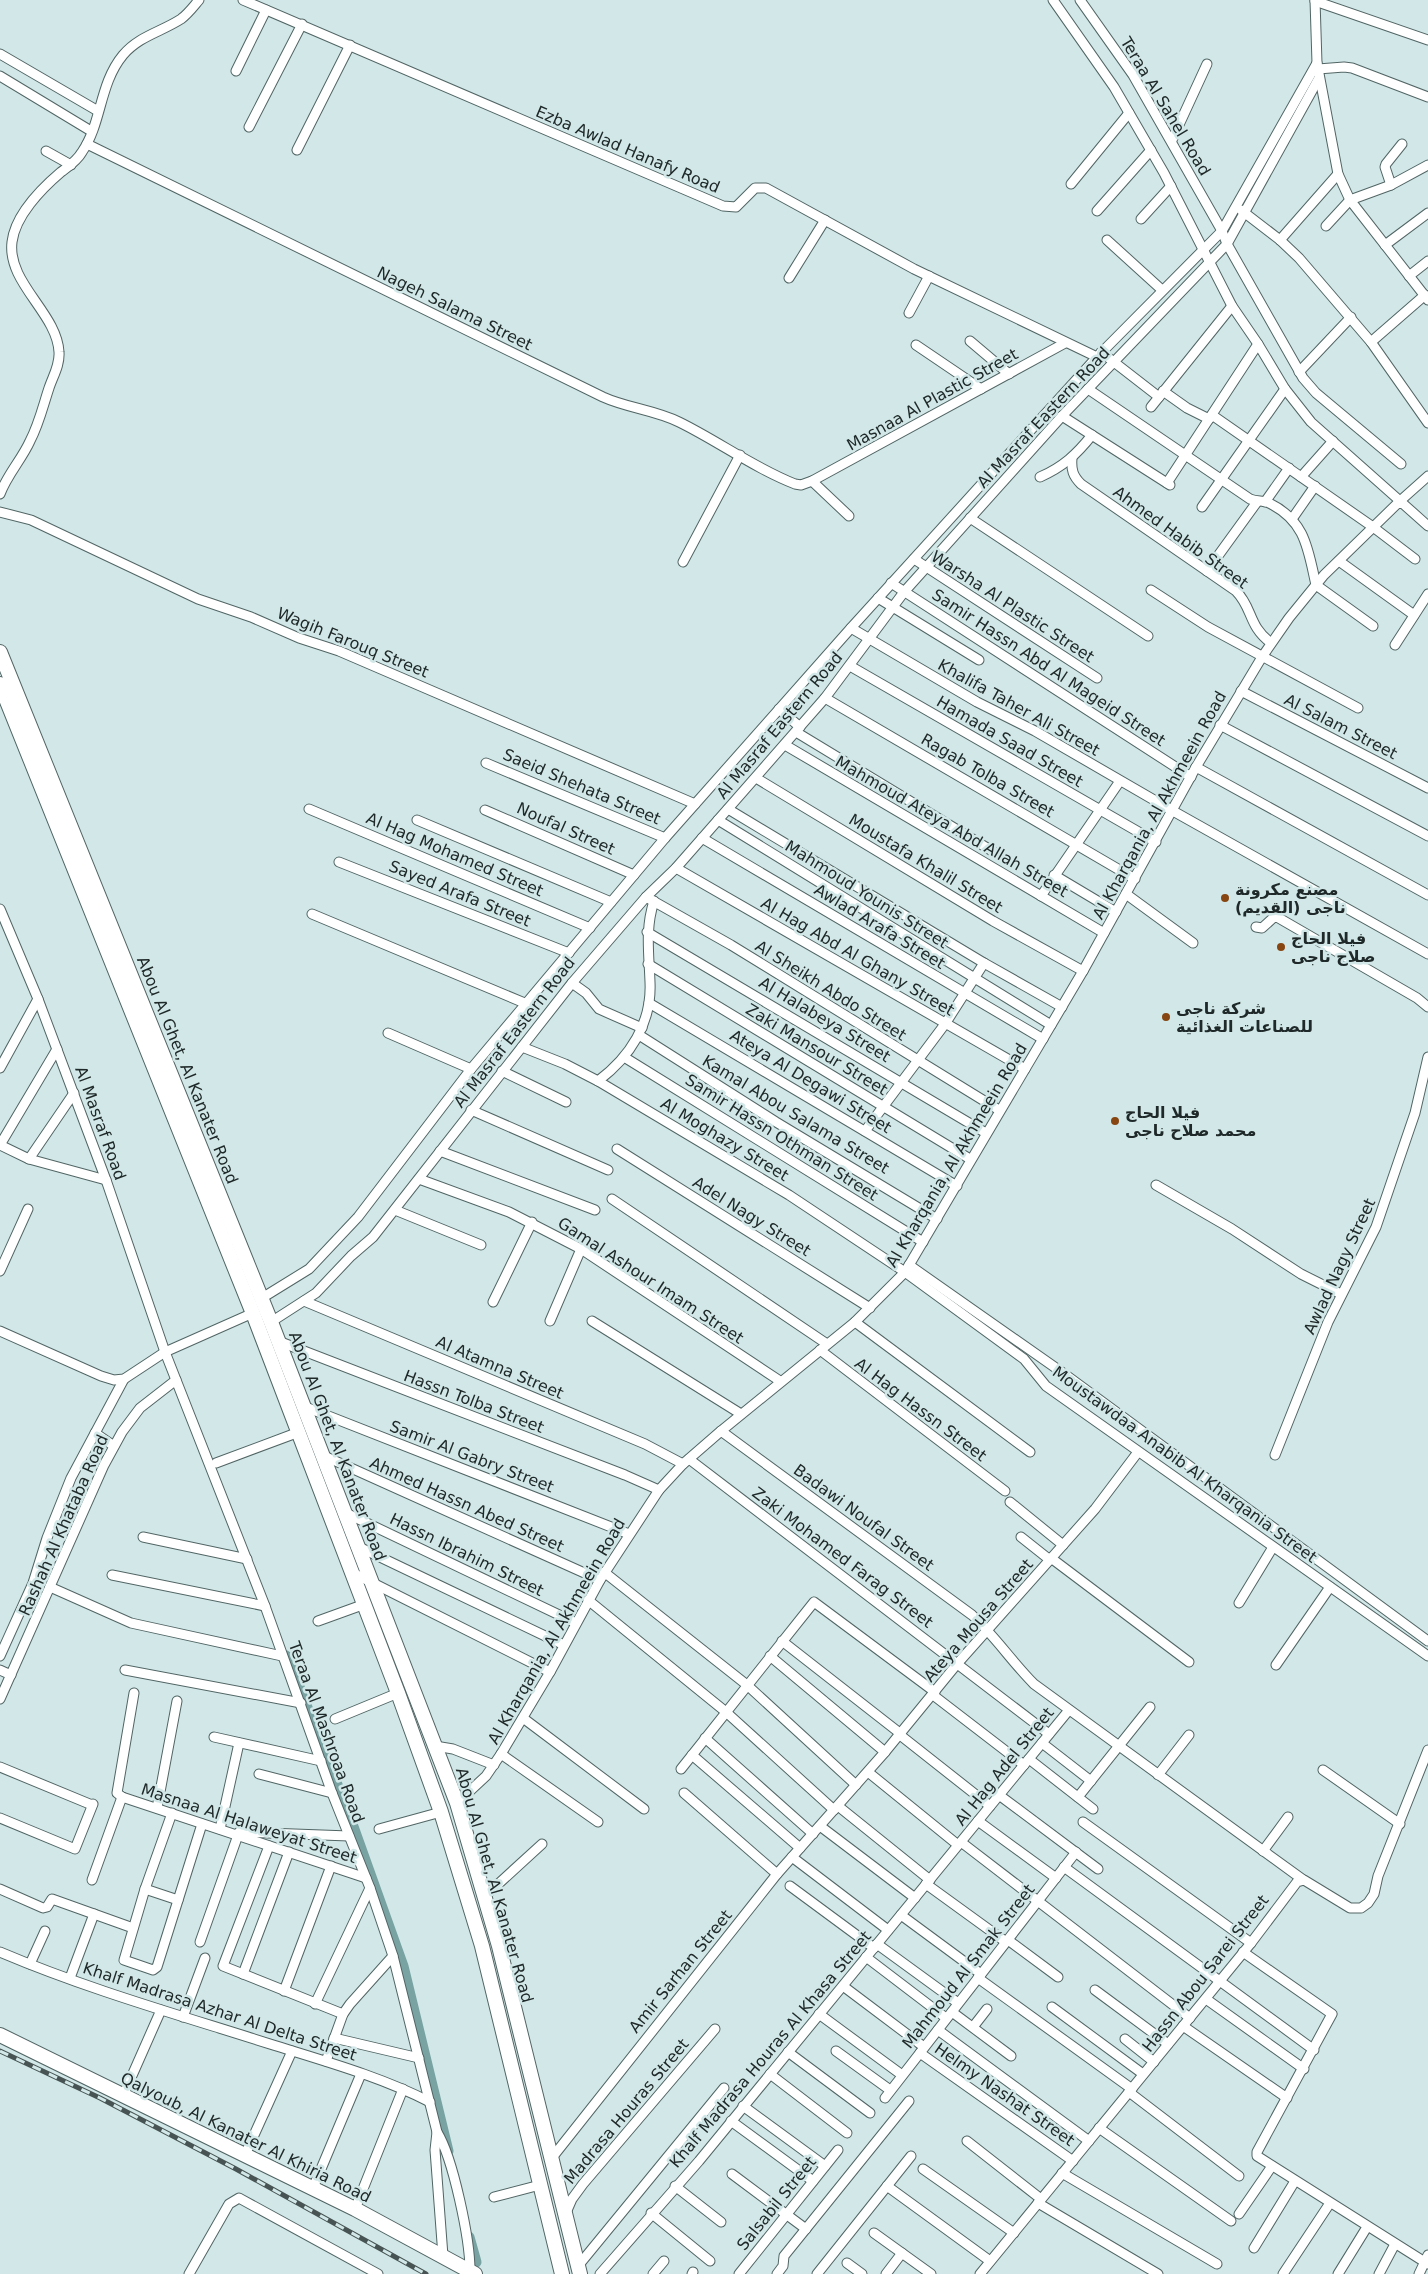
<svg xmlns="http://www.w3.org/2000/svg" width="1428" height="2274" font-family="'DejaVu Sans',Cairo,sans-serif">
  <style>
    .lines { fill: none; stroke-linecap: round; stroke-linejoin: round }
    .canal { stroke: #79a3a3; stroke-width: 11 }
    .minor-casing { stroke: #526565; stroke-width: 11 }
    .secondary-casing { stroke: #526565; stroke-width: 16 }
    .minor { stroke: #fff; stroke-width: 9 }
    .secondary { stroke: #fff; stroke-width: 14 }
    .rail-casing { stroke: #485454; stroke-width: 5 }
    .rail { stroke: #d2e8e8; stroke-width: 3; stroke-dasharray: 9; stroke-linecap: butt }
    .poi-dot { fill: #864511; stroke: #d2e8e8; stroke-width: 2 }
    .labels { text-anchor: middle; stroke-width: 5; stroke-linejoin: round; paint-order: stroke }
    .street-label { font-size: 16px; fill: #202929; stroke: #d2e8e8 }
    .poi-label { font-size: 16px; font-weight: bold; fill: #202929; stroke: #d2e8e8; text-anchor: start }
  </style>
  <rect width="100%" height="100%" fill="#d2e8e8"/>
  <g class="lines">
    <!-- canal -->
    <g class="canal">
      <polyline points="287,1656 350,1818 403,1966 448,2151"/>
      <polyline points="469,2237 476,2262"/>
    </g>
    <defs>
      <g id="minor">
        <polyline points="243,0 723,206 736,207 755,188 766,188 914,269 1097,357"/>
        <polyline points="1053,0 1114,87 1164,173 1232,306 1258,344 1285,389 1311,422 1400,501 1428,476"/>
        <polyline points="1080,0 1133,75 1222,231 1227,244 1303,378 1316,393 1401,464"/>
        <polyline points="1315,0 1317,63 1338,174 1350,200 1428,300"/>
        <polyline points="1315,1 1428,40"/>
        <polyline points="0,54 98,111"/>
        <polyline points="1318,69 1344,67 1352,68 1428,97"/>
        <polyline points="236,71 266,10"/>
        <polyline points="0,76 91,131"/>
        <polyline points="249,127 302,24"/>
        <polyline points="1172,140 1207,64"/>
        <path d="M87,144L603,397C627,408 655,410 679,422C718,441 754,468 795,484L801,485L812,481L1065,343"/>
        <polyline points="297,150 350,45"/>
        <polyline points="46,151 71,165"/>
        <polyline points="1071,184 1129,113"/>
        <polyline points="1391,185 1385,167 1386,164 1402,144"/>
        <polyline points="1241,210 1280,240 1299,258 1371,342 1428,423"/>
        <polyline points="1097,211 1151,150"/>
        <polyline points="1141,219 1171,186"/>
        <polyline points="1326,226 1350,200 1391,185 1428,165"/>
        <polyline points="1107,240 1162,290"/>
        <polyline points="1280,240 1338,174"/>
        <polyline points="1385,245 1428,213"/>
        <polyline points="1409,276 1428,261"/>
        <polyline points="789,278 825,220"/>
        <polyline points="909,313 929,276"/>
        <polyline points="970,341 1009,374"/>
        <polyline points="1371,342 1425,295"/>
        <polyline points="916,345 981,389"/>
        <polyline points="1101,352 1159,397"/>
        <polyline points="1299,372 1351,317"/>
        <path d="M1088,389L1250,499C1257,502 1264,500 1269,503C1306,521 1308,550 1316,585L1373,626"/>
        <polyline points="1163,391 1187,408 1209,419"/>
        <polyline points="1151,407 1232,306"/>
        <polyline points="1212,415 1373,527 1415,559"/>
        <polyline points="1062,416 1170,485"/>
        <path d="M1072,458C1071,470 1073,476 1081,484L1236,591C1253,608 1248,626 1271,643"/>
        <path d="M1040,477C1063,467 1077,454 1092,435"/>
        <polyline points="1301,477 1333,441"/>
        <polyline points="812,481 849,516"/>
        <polyline points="1167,483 1258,344"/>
        <path d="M0,494C7,475 22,459 30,441C39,424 43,406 49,388C53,376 60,365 59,352C57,313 7,283 12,242C15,216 41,189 61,172C69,166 77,161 82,152C102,123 99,84 123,55C139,36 161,32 181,19C188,14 193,7 199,0"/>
        <polyline points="1265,502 1289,468"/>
        <polyline points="1202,507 1285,389"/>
        <polyline points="0,512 31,520 198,599 251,617 299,638 339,651 695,804"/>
        <polyline points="970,518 1148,636"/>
        <polyline points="1292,519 1315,486"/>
        <polyline points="914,559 1097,678"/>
        <polyline points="1339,561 1414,615"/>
        <polyline points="683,562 740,455"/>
        <polyline points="1207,571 1257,502"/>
        <polyline points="891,583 1191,777"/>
        <polyline points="1151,590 1208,627 1358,708"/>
        <polyline points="878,598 979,660"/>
        <polyline points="851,628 977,702 1035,731 1173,811 1428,954"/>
        <polyline points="1395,645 1428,594"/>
        <polyline points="850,666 1156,842"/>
        <polyline points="1241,691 1428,788"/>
        <polyline points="825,698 1135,879"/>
        <polyline points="779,709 800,727"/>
        <polyline points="1220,725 1428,836"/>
        <polyline points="796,732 1012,863"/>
        <polyline points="785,745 1104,933"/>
        <polyline points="486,763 665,838"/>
        <polyline points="1196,767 1428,895"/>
        <polyline points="756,778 993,921 1083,971"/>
        <polyline points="309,809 590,928"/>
        <polyline points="728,809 984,963 1062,1007"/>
        <polyline points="485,810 634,875"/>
        <polyline points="417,820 611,902"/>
        <polyline points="718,820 1051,1025"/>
        <polyline points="702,838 1043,1039"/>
        <polyline points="339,862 569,953"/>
        <polyline points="676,868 1025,1069"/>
        <polyline points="1054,875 1116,912"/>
        <polyline points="1126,894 1193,943"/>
        <polyline points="1041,896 1120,781"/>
        <polyline points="646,897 731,945 999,1110"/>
        <path d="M0,909L38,999L106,1180L165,1352L265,1606L332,1793L370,1888L393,1956L437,2132C453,2158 470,2239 470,2271"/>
        <polyline points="312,914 527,1004"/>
        <polyline points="1256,927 1262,928 1273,918 1277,917 1417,998 1428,1007"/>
        <polyline points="647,932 986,1133"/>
        <polyline points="648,964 970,1159"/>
        <polyline points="572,983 586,993 599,1009 642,1028"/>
        <polyline points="649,1003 957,1186"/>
        <polyline points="388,1033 471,1069"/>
        <polyline points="639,1035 776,1122 937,1219"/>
        <polyline points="522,1047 565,1064 598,1081 789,1195 905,1272 1024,1359 1046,1386 1428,1656"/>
        <polyline points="624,1057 923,1242"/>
        <polyline points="0,1068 38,999"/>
        <polyline points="502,1071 566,1102"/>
        <path d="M598,1081C630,1057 652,1023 650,982C649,953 645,929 654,901"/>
        <polyline points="471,1110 608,1170"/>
        <polyline points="865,1131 945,1024 984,963"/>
        <polyline points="0,1145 29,1159 106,1180"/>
        <polyline points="0,1145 57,1049"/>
        <polyline points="617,1149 870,1308"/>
        <polyline points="440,1151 595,1210"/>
        <polyline points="29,1159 74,1093"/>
        <polyline points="419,1179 509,1212 581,1249 780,1381"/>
        <polyline points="1156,1185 1232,1229 1301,1274 1341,1294"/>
        <polyline points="612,1199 827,1344"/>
        <polyline points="395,1210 481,1245"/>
        <polyline points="909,1265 1063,1373 1428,1641"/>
        <polyline points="0,1271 28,1209"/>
        <polyline points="262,1298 309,1269 358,1217 471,1069 665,838 851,628 1097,357 1222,231 1317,63"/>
        <polyline points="304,1301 645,1444 683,1464"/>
        <polyline points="493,1302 532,1222"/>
        <polyline points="550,1321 581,1249"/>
        <polyline points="592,1321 741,1414"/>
        <polyline points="271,1322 316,1293 351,1256 373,1237 572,983 646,897 676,868 825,698 904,592 1062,416 1227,244 1319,78"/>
        <polyline points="855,1322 1030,1452"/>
        <polyline points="0,1331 101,1376 114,1380 124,1379 165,1352 253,1313"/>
        <polyline points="278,1341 625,1475 659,1490"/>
        <polyline points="820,1350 1005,1491"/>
        <polyline points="303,1406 629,1534"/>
        <path d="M721,1431L972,1615C995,1636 1012,1662 1034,1684L1302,1879"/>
        <polyline points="95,1433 114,1446"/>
        <polyline points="322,1455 600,1580"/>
        <polyline points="1275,1455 1328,1322 1376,1227 1415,1113 1428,1057"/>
        <polyline points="689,1459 1049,1734"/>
        <polyline points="216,1463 299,1432"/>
        <polyline points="1010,1502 1063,1545"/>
        <polyline points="346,1513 576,1623"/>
        <polyline points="143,1537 247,1559"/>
        <polyline points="1021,1537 1050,1560"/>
        <polyline points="359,1547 564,1645"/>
        <polyline points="1051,1558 1189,1662"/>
        <polyline points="604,1572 747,1685 856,1785"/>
        <polyline points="353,1573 550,1672"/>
        <polyline points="112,1575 265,1606"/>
        <polyline points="50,1587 131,1623 282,1656"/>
        <polyline points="588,1600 726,1712 834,1810"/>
        <polyline points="1239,1603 1273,1547"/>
        <polyline points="318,1621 365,1604"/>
        <polyline points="782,1641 901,1734"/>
        <polyline points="0,1656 33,1583 47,1538 71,1478 124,1379"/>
        <polyline points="770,1656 885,1752"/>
        <polyline points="1276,1665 1330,1587"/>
        <polyline points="0,1670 11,1675"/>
        <polyline points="125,1670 301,1703"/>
        <polyline points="933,1695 1024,1765"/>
        <polyline points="0,1699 104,1465 122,1432 140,1408 176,1380"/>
        <polyline points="523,1718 644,1809"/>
        <polyline points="335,1719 398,1693"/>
        <polyline points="900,1735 990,1806"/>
        <polyline points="214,1737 321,1761"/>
        <polyline points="705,1738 813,1834"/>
        <polyline points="1042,1743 1091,1781"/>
        <polyline points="435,1746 453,1749 494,1765"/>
        <polyline points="501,1754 598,1822"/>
        <polyline points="692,1755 800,1848"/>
        <polyline points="1029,1759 1093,1809"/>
        <polyline points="0,1767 92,1805"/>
        <polyline points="681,1769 814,1602 935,1692"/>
        <polyline points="1323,1770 1400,1824"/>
        <polyline points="868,1772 958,1845"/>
        <polyline points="259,1774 332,1793"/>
        <polyline points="1158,1775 1189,1735"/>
        <polyline points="684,1793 777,1874"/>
        <polyline points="999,1795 1098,1869"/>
        <polyline points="122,1797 366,1878"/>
        <polyline points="122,1797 117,1793 134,1693"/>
        <polyline points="1078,1797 1150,1707"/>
        <polyline points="457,1803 486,1776 501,1754 550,1672 600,1580 659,1490 683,1464 721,1431 855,1322 905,1272 1083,971 1196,767 1262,657 1289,618 1324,575 1400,501 1428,526"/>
        <polyline points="838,1806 930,1880"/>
        <polyline points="157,1808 177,1701"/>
        <polyline points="172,1813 145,1889 124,1960 153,1970 157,1967 202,1824"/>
        <polyline points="0,1818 75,1849 93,1804"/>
        <polyline points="978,1821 1056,1878"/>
        <polyline points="1083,1822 1251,1943"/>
        <polyline points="820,1826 915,1898"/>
        <polyline points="220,1829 239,1743"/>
        <polyline points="379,1829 441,1812"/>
        <polyline points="239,1832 349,1836"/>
        <polyline points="961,1842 1190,2018"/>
        <polyline points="269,1846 223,1966 343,2014"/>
        <polyline points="1263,1851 1288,1817"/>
        <polyline points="792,1857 888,1930"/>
        <polyline points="1064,1867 1314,2050"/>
        <polyline points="92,1880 122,1797"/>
        <polyline points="926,1884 1006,1942"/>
        <polyline points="790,1886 874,1948"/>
        <polyline points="0,1889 43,1908 47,1907 52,1899 133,1928"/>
        <polyline points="145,1889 178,1900"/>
        <polyline points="484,1897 542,1844"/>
        <polyline points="901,1915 981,1974"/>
        <polyline points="1008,1940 1058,1977"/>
        <polyline points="200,1942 238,1835"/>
        <polyline points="877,1944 958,2003"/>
        <path d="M0,1952C87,1989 179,2015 270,2044C324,2061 379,2076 430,2102"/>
        <polyline points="1243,1952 1332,2014 1257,2152 1257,2156 1428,2264"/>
        <polyline points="866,1957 946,2018"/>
        <polyline points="30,1964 45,1931"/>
        <polyline points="243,1974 289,1852"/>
        <polyline points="70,1978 94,1914"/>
        <polyline points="978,1978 1132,2089"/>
        <polyline points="843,1986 924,2047"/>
        <polyline points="1095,1990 1168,2044"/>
        <polyline points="284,1991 331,1866"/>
        <polyline points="1206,1999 1304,2069"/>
        <polyline points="315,2004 370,1888"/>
        <polyline points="1052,2007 1143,2074"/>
        <polyline points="952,2012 1011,2056"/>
        <polyline points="819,2014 902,2075"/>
        <polyline points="183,2017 205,1958"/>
        <polyline points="1183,2026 1287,2098"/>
        <polyline points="973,2027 987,2009"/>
        <polyline points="938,2030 1089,2141"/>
        <polyline points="334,2038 419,2058"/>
        <polyline points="1125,2039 1154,2062"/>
        <polyline points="836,2051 890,2090"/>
        <polyline points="788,2052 870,2113"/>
        <polyline points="920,2053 1073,2161"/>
        <polyline points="326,2061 343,2014 350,2004 393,1956"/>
        <polyline points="770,2074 847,2133"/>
        <polyline points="1129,2092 1239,2176"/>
        <polyline points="123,2096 161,2010"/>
        <polyline points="885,2098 1076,1852"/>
        <polyline points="743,2106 825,2166"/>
        <polyline points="731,2121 813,2181"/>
        <polyline points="1099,2128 1231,2221"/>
        <polyline points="437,2132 435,2150 443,2256"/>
        <polyline points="967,2141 1041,2199"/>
        <polyline points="245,2155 292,2051"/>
        <polyline points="551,2159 777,1874 885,1752 957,1664 1095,1509 1138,1452"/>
        <polyline points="923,2169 1014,2233"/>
        <polyline points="1062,2173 1217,2264"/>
        <polyline points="732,2174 806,2229"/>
        <polyline points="675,2186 721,2222"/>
        <polyline points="887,2186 990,2261"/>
        <polyline points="313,2188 361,2074"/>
        <polyline points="494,2197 540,2185"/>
        <polyline points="1038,2203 1158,2274"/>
        <polyline points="355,2209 403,2089"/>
        <polyline points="651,2213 710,2261"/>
        <polyline points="1239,2214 1272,2166"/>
        <polyline points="565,2215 572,2199 583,2184 715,2029"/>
        <polyline points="874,2233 931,2274"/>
        <polyline points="1254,2248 1295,2181"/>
        <polyline points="847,2263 862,2274"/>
        <polyline points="578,2266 724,2088"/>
        <polyline points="189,2274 229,2204 239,2198 378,2274"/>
        <polyline points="600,2274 699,2161 1069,1710"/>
        <polyline points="653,2274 664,2261"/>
        <polyline points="692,2274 693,2272"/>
        <polyline points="739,2274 838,2150"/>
        <polyline points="777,2274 783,2266 784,2256 909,2101"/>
        <polyline points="817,2274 911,2156"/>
        <polyline points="886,2274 902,2253"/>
        <polyline points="980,2274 1251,1943 1297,1882 1304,1880 1350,1908 1361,1908 1368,1903 1374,1894 1378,1876 1428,1750"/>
        <polyline points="1283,2274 1330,2203"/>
        <polyline points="1338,2274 1367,2227"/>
        <polyline points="1379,2274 1395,2244"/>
        <polyline points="1419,2274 1428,2255"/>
      </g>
      <g id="secondary">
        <polyline points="0,652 271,1322 457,1803 499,1946 580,2274"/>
        <polyline points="0,684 254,1316 398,1693 441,1812 482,1946 562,2274"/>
        <polyline points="0,2035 355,2209 475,2274"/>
      </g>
    </defs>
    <!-- minor casing -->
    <use href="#minor" class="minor-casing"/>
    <!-- secondary casing -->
    <use href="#secondary" class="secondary-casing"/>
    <!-- minor -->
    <use href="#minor" class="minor"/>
    <!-- secondary -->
    <use href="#secondary" class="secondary"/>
    <defs>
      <polyline id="rail" points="0,2051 100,2098 236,2169 426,2274"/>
    </defs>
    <!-- rail casing -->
    <use href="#rail" class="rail-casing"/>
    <!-- rail -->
    <use href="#rail" class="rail"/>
  </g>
  <!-- markers -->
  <g class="poi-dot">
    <circle cx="1225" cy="898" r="5"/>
    <circle cx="1281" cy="947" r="5"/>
    <circle cx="1166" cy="1017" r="5"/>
    <circle cx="1115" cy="1121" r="5"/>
  </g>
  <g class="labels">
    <!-- street labels -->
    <g class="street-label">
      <text transform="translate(1166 106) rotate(59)" y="6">Teraa Al Sahel Road</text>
      <text transform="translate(628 149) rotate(23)" y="6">Ezba Awlad Hanafy Road</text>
      <text transform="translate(455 308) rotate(26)" y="6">Nageh Salama Street</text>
      <text transform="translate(932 399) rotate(-29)" y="6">Masnaa Al Plastic Street</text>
      <text transform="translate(1043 417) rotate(-47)" y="6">Al Masraf Eastern Road</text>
      <text transform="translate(1181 537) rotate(36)" y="6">Ahmed Habib Street</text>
      <text transform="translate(1013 606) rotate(33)" y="6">Warsha Al Plastic Street</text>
      <text transform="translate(353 642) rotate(22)" y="6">Wagih Farouq Street</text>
      <text transform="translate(1049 667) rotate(33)" y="6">Samir Hassn Abd Al Mageid Street</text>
      <text transform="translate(1019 707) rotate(29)" y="6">Khalifa Taher Ali Street</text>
      <text transform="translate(779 725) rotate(-50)" y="6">Al Masraf Eastern Road</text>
      <text transform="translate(1341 726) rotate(27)" y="6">Al Salam Street</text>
      <text transform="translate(1010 741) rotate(30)" y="6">Hamada Saad Street</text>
      <text transform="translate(988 775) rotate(30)" y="6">Ragab Tolba Street</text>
      <text transform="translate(582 786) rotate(23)" y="6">Saeid Shehata Street</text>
      <text transform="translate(1159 805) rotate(-61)" y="6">Al Kharqania, Al Akhmeein Road</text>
      <text transform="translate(952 826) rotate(30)" y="6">Mahmoud Ateya Abd Allah Street</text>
      <text transform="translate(566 828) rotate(24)" y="6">Noufal Street</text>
      <text transform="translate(455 854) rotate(23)" y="6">Al Hag Mohamed Street</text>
      <text transform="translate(926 863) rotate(31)" y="6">Moustafa Khalil Street</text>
      <text transform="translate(460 893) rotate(22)" y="6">Sayed Arafa Street</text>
      <text transform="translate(867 894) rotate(32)" y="6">Mahmoud Younis Street</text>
      <text transform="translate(880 926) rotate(31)" y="6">Awlad Arafa Street</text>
      <text transform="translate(858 956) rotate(30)" y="6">Al Hag Abd Al Ghany Street</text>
      <text transform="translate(831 990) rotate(32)" y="6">Al Sheikh Abdo Street</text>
      <text transform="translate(825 1019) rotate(31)" y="6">Al Halabeya Street</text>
      <text transform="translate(514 1032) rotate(-52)" y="6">Al Masraf Eastern Road</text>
      <text transform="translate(817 1049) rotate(31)" y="6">Zaki Mansour Street</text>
      <text transform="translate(188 1070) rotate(68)" y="6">Abou Al Ghet, Al Kanater Road</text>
      <text transform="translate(811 1081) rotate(31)" y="6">Ateya Al Degawi Street</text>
      <text transform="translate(796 1114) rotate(31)" y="6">Kamal Abou Salama Street</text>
      <text transform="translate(101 1123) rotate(70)" y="6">Al Masraf Road</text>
      <text transform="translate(782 1137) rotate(32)" y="6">Samir Hassn Othman Street</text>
      <text transform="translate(725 1139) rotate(31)" y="6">Al Moghazy Street</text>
      <text transform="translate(956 1155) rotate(-59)" y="6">Al Kharqania, Al Akhmeein Road</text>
      <text transform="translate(752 1216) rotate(32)" y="6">Adel Nagy Street</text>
      <text transform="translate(1339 1266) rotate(-65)" y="6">Awlad Nagy Street</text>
      <text transform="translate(651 1280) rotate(33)" y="6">Gamal Ashour Imam Street</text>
      <text transform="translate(500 1367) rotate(23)" y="6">Al Atamna Street</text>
      <text transform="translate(474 1401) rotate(21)" y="6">Hassn Tolba Street</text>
      <text transform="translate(921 1409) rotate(37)" y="6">Al Hag Hassn Street</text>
      <text transform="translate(338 1446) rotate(69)" y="6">Abou Al Ghet, Al Kanater Road</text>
      <text transform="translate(472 1456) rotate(21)" y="6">Samir Al Gabry Street</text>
      <text transform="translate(1185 1464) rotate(36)" y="6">Moustawdaa Anabib Al Kharqania Street</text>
      <text transform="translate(467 1504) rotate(24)" y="6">Ahmed Hassn Abed Street</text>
      <text transform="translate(864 1517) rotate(36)" y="6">Badawi Noufal Street</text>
      <text transform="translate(63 1525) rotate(-66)" y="6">Rashah Al Khataba Road</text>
      <text transform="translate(467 1554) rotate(26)" y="6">Hassn Ibrahim Street</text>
      <text transform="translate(843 1557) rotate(37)" y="6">Zaki Mohamed Farag Street</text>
      <text transform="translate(978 1620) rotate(-49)" y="6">Ateya Mousa Street</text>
      <text transform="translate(556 1631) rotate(-60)" y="6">Al Kharqania, Al Akhmeein Road</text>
      <text transform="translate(327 1732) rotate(70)" y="6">Teraa Al Mashroaa Road</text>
      <text transform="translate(1004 1766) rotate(-51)" y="6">Al Hag Adel Street</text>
      <text transform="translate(249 1823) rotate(18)" y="6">Masnaa Al Halaweyat Street</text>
      <text transform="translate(495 1885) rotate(74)" y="6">Abou Al Ghet, Al Kanater Road</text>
      <text transform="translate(968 1966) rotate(-52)" y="6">Mahmoud Al Smak Street</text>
      <text transform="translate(680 1971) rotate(-51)" y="6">Amir Sarhan Street</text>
      <text transform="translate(1205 1973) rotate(-52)" y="6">Hassn Abou Sarei Street</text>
      <text transform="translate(220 2011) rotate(18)" y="6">Khalf Madrasa Azhar Al Delta Street</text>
      <text transform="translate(770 2049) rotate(-50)" y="6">Khalf Madrasa Houras Al Khasa Street</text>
      <text transform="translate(1005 2094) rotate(35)" y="6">Helmy Nashat Street</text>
      <text transform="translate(626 2111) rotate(-50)" y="6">Madrasa Houras Street</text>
      <text transform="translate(246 2137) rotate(26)" y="6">Qalyoub, Al Kanater Al Khiria Road</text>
      <text transform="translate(776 2203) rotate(-51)" y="6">Salsabil Street</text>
    </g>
    <!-- poi labels -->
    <g class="poi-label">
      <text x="1235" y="895">مصنع مكرونة<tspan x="1235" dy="18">ناجى (القديم)</tspan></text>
      <text x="1291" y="944">فيلا الحاج<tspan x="1291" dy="18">صلاح ناجى</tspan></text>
      <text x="1176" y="1014">شركة ناجى<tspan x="1176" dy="18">للصناعات الغذائية</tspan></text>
      <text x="1125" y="1118">فيلا الحاج<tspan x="1125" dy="18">محمد صلاح ناجى</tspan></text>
    </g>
  </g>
</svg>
